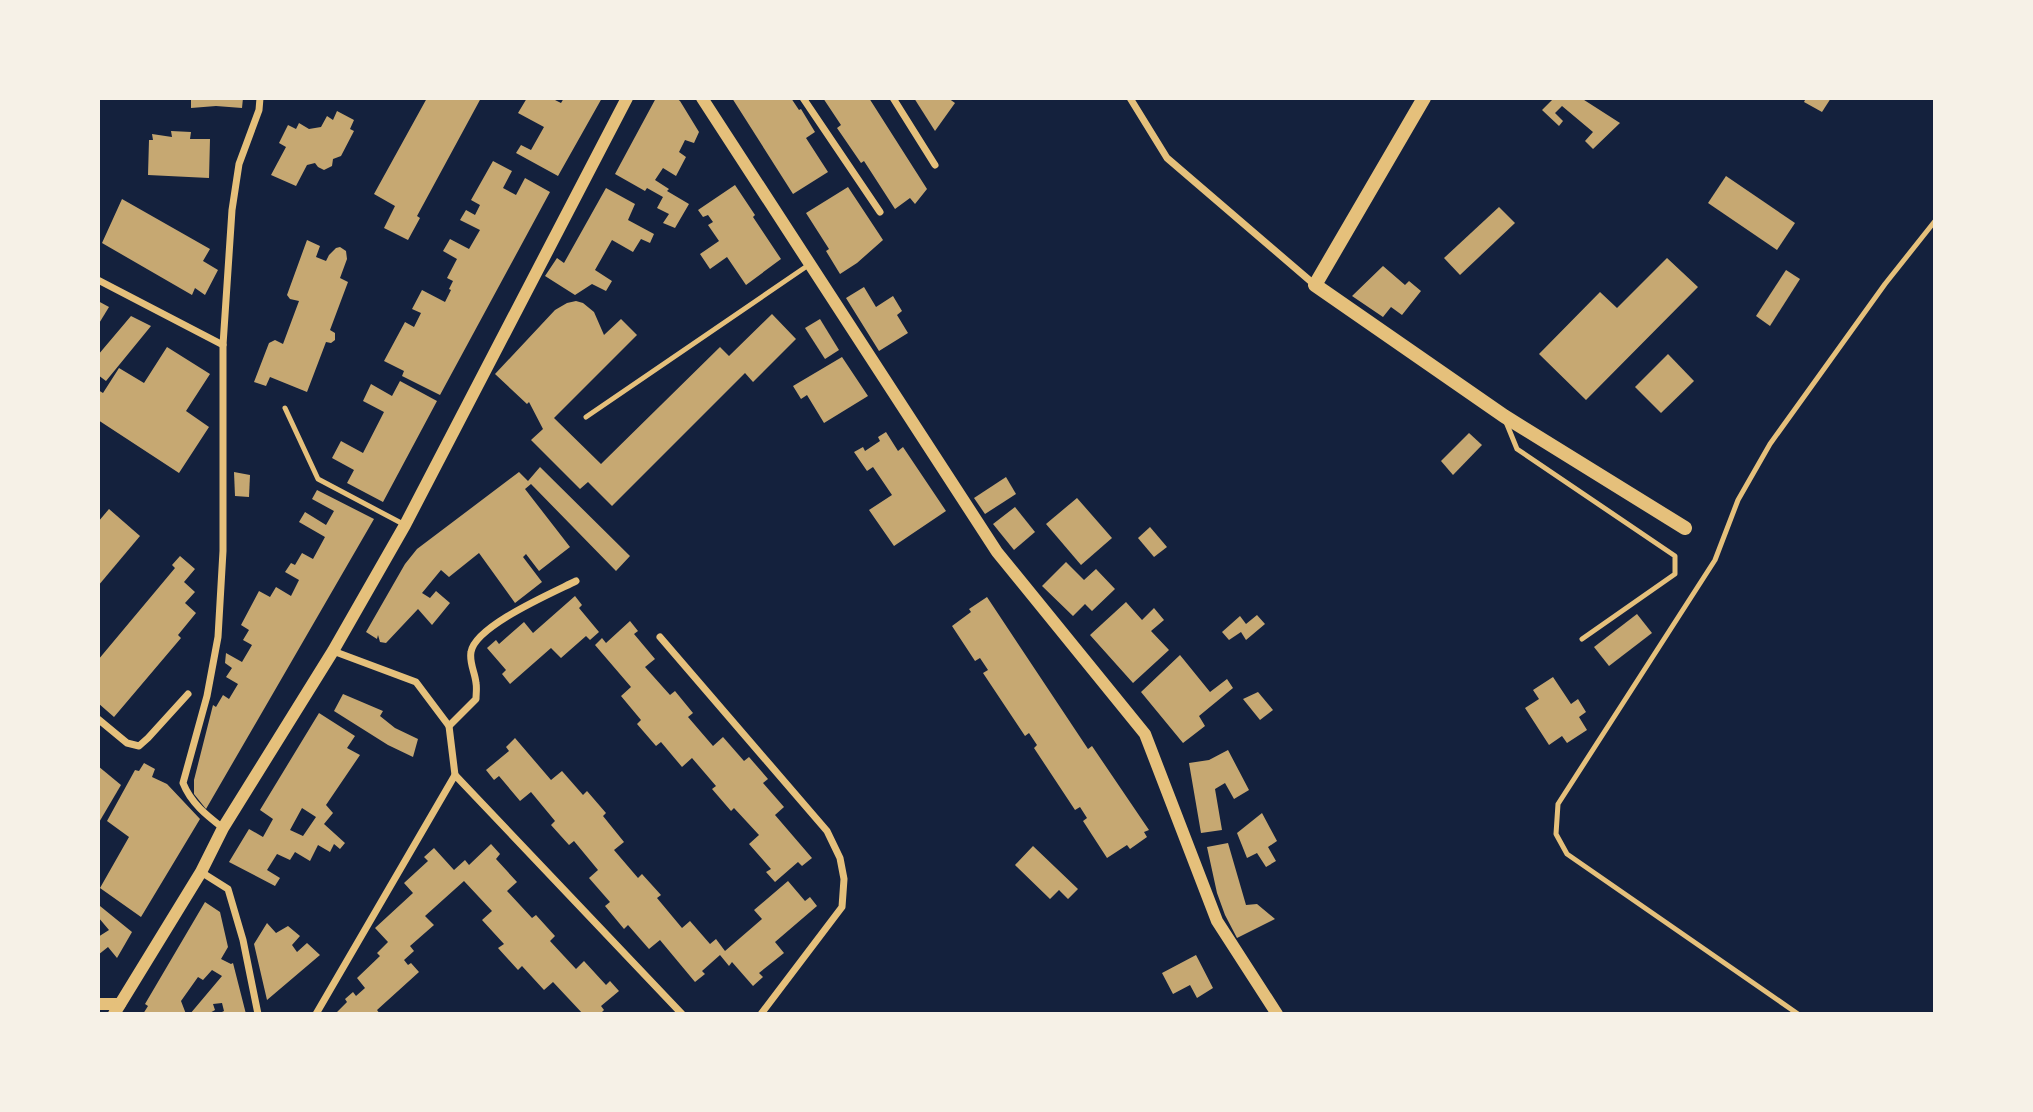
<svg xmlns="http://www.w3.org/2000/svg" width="2033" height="1112" font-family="'PT Sans Narrow',sans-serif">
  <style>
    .building { fill: #c6a872; fill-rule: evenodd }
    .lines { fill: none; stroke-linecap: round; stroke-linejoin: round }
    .service { stroke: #e5c07b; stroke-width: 5 }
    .minor { stroke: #e5c07b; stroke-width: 7 }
    .tertiary { stroke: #e5c07b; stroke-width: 12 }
    .secondary { stroke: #e5c07b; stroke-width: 14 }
  </style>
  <rect width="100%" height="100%" fill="#14213d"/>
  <!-- building -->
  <g class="building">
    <polygon points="191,98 243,98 242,108 216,106 191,108"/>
    <polygon points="427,98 481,98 417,216 420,218 408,240 384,228 395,206 374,194"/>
    <polygon points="527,98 551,98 561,103 564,98 602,98 558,176 516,153 521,145 531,150 544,127 518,113"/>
    <polygon points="656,98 676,98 680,101 699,132 694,143 685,140 679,152 686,157 676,176 663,168 655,180 669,189 667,191 689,204 675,228 663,223 669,214 657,208 663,197 647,188 645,191 615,174"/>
    <polygon points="732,98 791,98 799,110 801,109 815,132 806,138 828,172 793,194"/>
    <polygon points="823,98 869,98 927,189 915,204 910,198 895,209 864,161 861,163 837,128 841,125"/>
    <polygon points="914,98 948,98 955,103 935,131"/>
    <polygon points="1554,98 1581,98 1620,123 1593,149 1585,141 1593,132 1562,106 1555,113 1563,121 1559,126 1542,110"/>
    <polygon points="1806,98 1831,98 1822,112 1804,102"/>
    <polygon points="337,111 354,120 350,129 354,131 341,156 333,159 332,166 324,170 318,167 315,163 307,165 296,186 271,175 286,147 279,143 288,125 296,129 299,123 309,129 321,127 327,116 333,120"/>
    <polygon points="171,131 191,132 190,139 210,139 209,178 148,175 149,140 153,140 152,134 172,137"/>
    <polygon points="493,161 512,171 503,188 516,195 525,178 550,192 440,395 402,376 404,371 384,361 405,322 414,327 421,313 412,309 422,290 445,302 451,290 449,289 453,281 447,278 457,259 443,251 450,239 469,249 480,230 460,220 466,210 475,215 480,205 471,200"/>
    <polygon points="1726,176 1795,223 1777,250 1708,203"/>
    <polygon points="735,185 755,215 753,217 781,259 746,285 727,257 710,269 700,254 719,241 708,225 713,222 708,215 703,217 698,210"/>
    <polygon points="848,187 883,240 857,263 840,274 826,251 829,249 806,213"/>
    <polygon points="606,188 635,204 628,220 654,234 650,243 641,239 633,252 612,240 595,270 612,281 606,291 592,284 575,295 545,276 557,258 564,263"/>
    <polygon points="122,199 210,249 203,261 218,270 205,295 195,288 192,295 102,243"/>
    <polygon points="1499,207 1515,223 1460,275 1444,258"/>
    <polygon points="307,240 320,246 316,257 326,261 329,255 336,248 340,247 346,251 347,259 340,278 348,282 330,330 335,333 335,340 331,343 326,342 307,392 270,377 266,386 254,382 269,343 275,340 283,344 299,301 290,299 287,295"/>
    <polygon points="1667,258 1698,287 1586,400 1539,354 1600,292 1617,308"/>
    <polygon points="1383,266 1405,285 1409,281 1421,291 1402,315 1391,307 1383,317 1352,296"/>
    <polygon points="1786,270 1800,279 1770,326 1756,316"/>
    <polygon points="864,287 876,307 893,296 902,311 897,315 908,333 879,351 846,298"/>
    <polygon points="98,301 109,307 98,325"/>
    <polygon points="576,301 583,303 594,312 604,335 621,319 637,335 554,418 601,464 720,347 729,356 772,314 796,339 753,382 745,373 612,506 588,482 580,489 531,440 543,429 529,402 527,404 495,374 555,310 567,303"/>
    <polygon points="131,316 151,326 106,381 98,375 100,369 98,367 98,355"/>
    <polygon points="820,319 839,350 825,359 805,328"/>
    <polygon points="167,347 210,374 186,411 209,427 179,473 98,420 98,390 103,393 119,368 144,383"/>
    <polygon points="1668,354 1694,381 1661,413 1635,387"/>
    <polygon points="842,357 868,396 824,423 807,395 801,399 793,386"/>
    <polygon points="400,381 437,401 383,502 347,483 354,470 332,458 341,441 363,453 384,412 363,401 371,384 392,396"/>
    <polygon points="886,432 898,451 903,447 946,511 894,546 869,510 892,495 873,467 867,471 854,452 863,447 865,451 880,441 878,437"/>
    <polygon points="1469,433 1482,445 1453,475 1441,461"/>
    <polygon points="540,467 630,556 616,571 531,484 525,489 570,547 539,571 526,554 523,557 542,582 515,603 479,553 449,577 441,570 422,593 430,598 436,591 450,603 432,625 418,609 386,643 380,642 378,635 377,639 366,632 405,564 417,549 519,472 528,481"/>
    <polygon points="234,472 250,475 249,497 235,496"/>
    <polygon points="1006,477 1016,494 985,514 974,498"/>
    <polygon points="317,490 374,519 206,809 194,794 194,780 213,705 216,707 223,695 229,699 238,684 226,677 232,668 225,663 226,653 242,662 252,645 243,640 249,630 241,625 259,591 270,597 276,587 291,596 299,580 285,572 291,563 295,565 302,553 313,559 325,537 299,522 305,512 326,525 334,511 312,499"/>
    <polygon points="1077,498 1112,538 1081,565 1046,524"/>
    <polygon points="1015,507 1035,532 1014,550 993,524"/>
    <polygon points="109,509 140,536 98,586 98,522"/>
    <polygon points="1150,527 1167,547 1154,557 1138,538"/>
    <polygon points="180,556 195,569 184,582 195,592 185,603 196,613 178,635 181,638 114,717 98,703 98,660 175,568 172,565"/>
    <polygon points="1066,562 1084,580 1096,569 1115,589 1092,611 1085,604 1073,616 1042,586"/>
    <polygon points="575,596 582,605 579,608 599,632 590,640 586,636 561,658 551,648 510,684 502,674 506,670 487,648 496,640 499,644 524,622 533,633"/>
    <polygon points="987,597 1088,749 1092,746 1149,830 1144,832 1147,837 1130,849 1127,845 1107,858 1083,821 1087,818 1080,807 1075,810 1034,748 1037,745 1029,733 1025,736 983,673 988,670 980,658 975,661 952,626 971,612 969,609"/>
    <polygon points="1126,602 1142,620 1154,608 1164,620 1151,631 1169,650 1133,683 1090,635"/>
    <polygon points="1637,614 1652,633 1609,666 1594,647"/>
    <polygon points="1257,615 1265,624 1246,640 1241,632 1229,640 1222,632 1240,616 1246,624"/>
    <polygon points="630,621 638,631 634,634 655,659 645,667 670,695 675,691 693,713 688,717 713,746 723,737 744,761 749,757 768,779 763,783 784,807 775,815 812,858 802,866 798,862 775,882 766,872 771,869 749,844 759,835 734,808 731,811 712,789 716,786 692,758 682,767 661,742 656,746 637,724 641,720 621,696 631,687 595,645 602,638 606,643"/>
    <polygon points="1180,655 1210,692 1227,679 1233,688 1199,716 1205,726 1183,743 1141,692"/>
    <polygon points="1553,677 1571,704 1578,699 1586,712 1579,717 1587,730 1567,743 1562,736 1549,745 1525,708 1539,699 1533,690"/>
    <polygon points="1258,692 1273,710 1260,720 1243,699"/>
    <polygon points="343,694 383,711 380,716 395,728 418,739 413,757 388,745 334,711"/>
    <path d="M319,713L355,736L347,748L360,755L326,805L333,813L324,824L345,843L340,849L334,844L330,852L318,845L310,861L295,852L290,860L277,854L267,870L280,878L275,886L229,862L249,829L263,837L273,819L260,810ZM302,808L316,817L303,836L290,830Z"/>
    <polygon points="515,738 551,780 562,771 583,795 587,791 606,813 603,816 624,842 614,850 638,878 642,874 661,895 657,898 682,928 690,921 710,944 716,939 725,951 762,919 754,910 788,881 805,901 810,897 817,906 775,942 784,953 759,973 763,977 753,986 732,962 729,966 720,955 702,971 705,974 695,982 660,940 649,949 628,925 624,929 605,906 610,902 589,878 598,870 574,841 569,845 551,825 555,821 531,792 520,801 499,776 494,780 486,770 509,751 506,747"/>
    <polygon points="1228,750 1249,790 1234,799 1225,783 1215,789 1222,830 1201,833 1189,763 1209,760"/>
    <polygon points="144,763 155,769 152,777 167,784 200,819 141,917 100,888 129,837 107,821 135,770 139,771"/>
    <polygon points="98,766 121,785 98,824"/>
    <polygon points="1262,813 1277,841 1268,847 1276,861 1266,867 1257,853 1247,858 1237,833"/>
    <polygon points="1228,843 1246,905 1257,904 1275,919 1237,938 1225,915 1217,893 1207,847"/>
    <polygon points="491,844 500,854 496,859 517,882 507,891 532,918 536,915 555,936 550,941 576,969 584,961 606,985 610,981 619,991 601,1006 604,1010 600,1014 583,1014 553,982 544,990 522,966 518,970 498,948 504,944 482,920 492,911 464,881 425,916 434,925 410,946 414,951 404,960 408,965 411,963 419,972 377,1010 380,1014 335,1014 347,1002 345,999 353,992 356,996 365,988 357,978 380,956 377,953 388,942 375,928 413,893 404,883 428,861 424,857 434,848 454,870 465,860 469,865"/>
    <polygon points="1033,846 1078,889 1068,899 1059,890 1050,899 1015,865"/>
    <polygon points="205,902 220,912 228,947 221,959 231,964 233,963 246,1014 222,1014 222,1012 224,1011 222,1003 213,1004 215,1010 208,1014 190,1014 222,976 212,970 203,980 198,977 181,1001 186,1014 143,1014 148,1006 145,1004"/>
    <polygon points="100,906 132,932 117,958 108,947 98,955 98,937 109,930 98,917 100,914 98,911 98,908"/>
    <polygon points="267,923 276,933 288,926 300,936 292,945 297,952 307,943 320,955 267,1000 254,944"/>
    <polygon points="1196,955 1213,988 1197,998 1190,985 1173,994 1162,973"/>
  </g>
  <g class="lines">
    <!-- service -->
    <g class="service">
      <polyline points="285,408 318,479 405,525"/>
      <polyline points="586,417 810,264"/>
      <polyline points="1506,422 1517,449 1675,556 1675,574 1582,639"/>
      <polyline points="1798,1014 1567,854 1556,834 1558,804 1715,560 1738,500 1770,444 1885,284 1935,221"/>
    </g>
    <!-- minor -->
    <g class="minor">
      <polyline points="803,98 880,212"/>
      <polyline points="893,98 935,165"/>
      <polyline points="1130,98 1167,158 1315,285"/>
      <polyline points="98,280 223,345"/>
      <polyline points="660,637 827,831 840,858 844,879 842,907 761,1014"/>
      <polyline points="333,651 416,682 449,726 455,775"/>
      <polyline points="98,719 127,743 139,746 148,738 188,694"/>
      <path d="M449,726L476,699C476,694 477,688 476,683C475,672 469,663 471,652C475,626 552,593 576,581"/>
      <path d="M223,828C206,815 191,803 183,783L207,696L218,637L223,551V345L232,210L239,164L259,110L260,98"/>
      <polyline points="201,872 228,889 243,940 258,1014"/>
      <polyline points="316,1014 455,775 682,1014"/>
    </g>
    <!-- tertiary -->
    <g class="tertiary">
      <polyline points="702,98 997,552 1145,734 1217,921 1277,1014"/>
      <polyline points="98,1004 120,1004"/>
      <polyline points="114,1014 201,872 223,828 333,651 405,525 627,98"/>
    </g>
    <!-- secondary -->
    <polyline class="secondary" points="1424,98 1315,285 1504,416 1685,528"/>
  </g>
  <!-- border -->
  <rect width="2033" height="1112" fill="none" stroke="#f6f1e7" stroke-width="200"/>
</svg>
